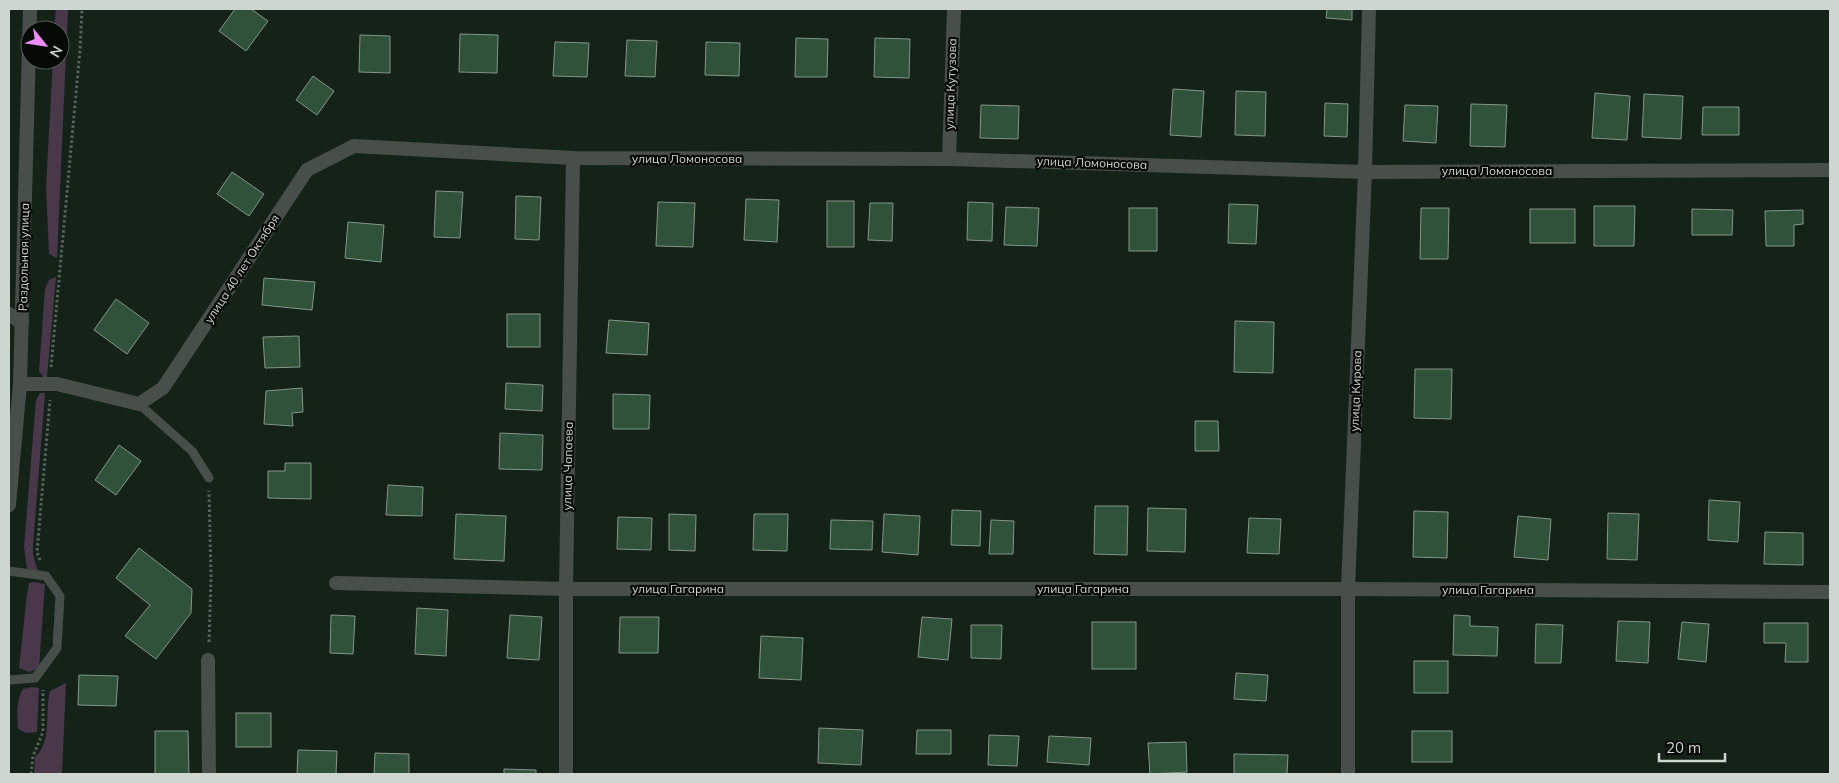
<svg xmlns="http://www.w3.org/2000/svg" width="1839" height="783" font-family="Mulish,sans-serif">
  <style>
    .green { fill: #48384a }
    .building { fill: #30523a; stroke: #859589 }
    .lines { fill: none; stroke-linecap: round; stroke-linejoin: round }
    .path { stroke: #57635a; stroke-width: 3; stroke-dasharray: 2.5 2.5; stroke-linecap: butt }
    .service { stroke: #484f4a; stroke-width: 9 }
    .minor { stroke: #484f4a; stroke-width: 14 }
    .tertiary { stroke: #484f4a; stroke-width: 14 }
    .labels { text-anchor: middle; stroke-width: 4.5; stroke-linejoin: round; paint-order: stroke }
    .street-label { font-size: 12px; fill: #cdd6cf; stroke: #050a06 }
  </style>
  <rect width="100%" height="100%" fill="#142218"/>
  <!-- green -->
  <g class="green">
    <polygon points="56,9 68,9 57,258 49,254 46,187 53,60 60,60 60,30 54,30"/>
    <polygon points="56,277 47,377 44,378 39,371 45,289 49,280"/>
    <polygon points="40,393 45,393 33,545 33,555 38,571 27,569 24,547 36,400"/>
    <polygon points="34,582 45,584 39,668 29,672 19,668 27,594 29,583"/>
    <path d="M66,683L62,774H34L35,757C53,740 44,713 50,691Z"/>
    <path d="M32,687L39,688L37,732L26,733L18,729C17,716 16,700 23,689Z"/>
  </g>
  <!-- building -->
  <g class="building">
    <polygon points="235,9 251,9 268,21 246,51 219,31"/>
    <polygon points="1327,9 1352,9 1352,20 1326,18"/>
    <polygon points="460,34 498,35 497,73 459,72"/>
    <polygon points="360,35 390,36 390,73 359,72"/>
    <polygon points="796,38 828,39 827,77 795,77"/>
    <polygon points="875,38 910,39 909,78 874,77"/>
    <polygon points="627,40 657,41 655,77 625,76"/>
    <polygon points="555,42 589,43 587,77 553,76"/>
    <polygon points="706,42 740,43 739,76 705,75"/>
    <polygon points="313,76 334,91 317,115 296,100"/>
    <polygon points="1173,89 1204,91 1201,137 1170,135"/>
    <polygon points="1236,91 1266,92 1265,136 1235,135"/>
    <polygon points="1595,93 1630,96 1627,140 1592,138"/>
    <polygon points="1644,94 1683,96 1681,139 1642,137"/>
    <polygon points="1325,103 1348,104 1347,137 1324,136"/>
    <polygon points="1471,104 1507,105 1505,147 1470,146"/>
    <polygon points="981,105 1019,106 1018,139 980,138"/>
    <polygon points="1405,105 1438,106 1436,143 1403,141"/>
    <polygon points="1703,107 1739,107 1739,135 1702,135"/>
    <polygon points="232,172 264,194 249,216 217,194"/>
    <polygon points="436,191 463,192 460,238 434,237"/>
    <polygon points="516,196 541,197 539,240 515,239"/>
    <polygon points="746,199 779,200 777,242 744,240"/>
    <rect x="827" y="201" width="27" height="46"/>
    <polygon points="658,202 695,203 693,247 656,246"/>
    <polygon points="968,202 993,203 992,241 967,240"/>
    <polygon points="870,203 893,203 892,241 868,240"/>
    <polygon points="1229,204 1258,205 1256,244 1228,243"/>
    <polygon points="1594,206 1635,206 1634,246 1594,246"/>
    <polygon points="1006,207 1039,208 1037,246 1004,245"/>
    <rect x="1129" y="208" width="28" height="43"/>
    <polygon points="1421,208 1449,208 1448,259 1420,259"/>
    <rect x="1530" y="209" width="45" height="34"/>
    <polygon points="1692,209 1733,210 1732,235 1692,235"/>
    <polygon points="1803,210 1803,224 1794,225 1794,246 1766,246 1765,211"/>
    <polygon points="348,222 384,225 381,262 345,258"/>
    <polygon points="264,278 315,282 312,310 262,305"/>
    <polygon points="116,299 149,323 127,354 94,330"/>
    <rect x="507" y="314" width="33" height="33"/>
    <polygon points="609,320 649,323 647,355 606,353"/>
    <polygon points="1235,321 1274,322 1273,373 1234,372"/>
    <polygon points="299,336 300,367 265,368 263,337"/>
    <polygon points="1415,369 1452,369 1451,419 1414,418"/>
    <polygon points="506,383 543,385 542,411 505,409"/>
    <polygon points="302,388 303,412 292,413 293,426 264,424 266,391"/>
    <polygon points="613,394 650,395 649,429 613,429"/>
    <polygon points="1195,421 1218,421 1219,451 1195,451"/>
    <polygon points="500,433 543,435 542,470 499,469"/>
    <polygon points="119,445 141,461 116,495 95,480"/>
    <polygon points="285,463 311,463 311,499 268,498 268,471 285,471"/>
    <polygon points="388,485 423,487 422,516 386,515"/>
    <polygon points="1709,500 1740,502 1738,542 1708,540"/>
    <polygon points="1095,506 1128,506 1127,555 1094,554"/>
    <polygon points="1148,508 1186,509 1185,552 1147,551"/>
    <polygon points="952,510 981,511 980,546 951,545"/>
    <polygon points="1414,511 1448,512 1447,558 1413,557"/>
    <polygon points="1608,513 1639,514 1637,560 1607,559"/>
    <polygon points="456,514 506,516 504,561 454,559"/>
    <polygon points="669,514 696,515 695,551 669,550"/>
    <polygon points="754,514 788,514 787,551 753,550"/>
    <polygon points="884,514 920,516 918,555 882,552"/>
    <polygon points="1518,516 1551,519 1548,560 1514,557"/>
    <polygon points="618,517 652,518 651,550 617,549"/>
    <polygon points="1249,518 1281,519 1279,554 1247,553"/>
    <polygon points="831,520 873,521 872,550 830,549"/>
    <polygon points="991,520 1014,521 1013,554 989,554"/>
    <polygon points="1765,532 1803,533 1803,565 1764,564"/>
    <polygon points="139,548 192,589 191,613 156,659 125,636 150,605 116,578"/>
    <polygon points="417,608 448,610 446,656 415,654"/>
    <polygon points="331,615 355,616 353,654 330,653"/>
    <polygon points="510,615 542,617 539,660 507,658"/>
    <polygon points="1454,615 1470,616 1470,626 1498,627 1497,656 1453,655"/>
    <polygon points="620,617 659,617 658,653 619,653"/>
    <polygon points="922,617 952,619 948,660 918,657"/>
    <polygon points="1618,621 1650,622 1648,663 1616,661"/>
    <rect x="1092" y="622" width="44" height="47"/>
    <polygon points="1682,622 1709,624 1706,662 1678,659"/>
    <polygon points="1764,623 1808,623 1808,662 1785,662 1786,643 1764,643"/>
    <polygon points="1536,624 1563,625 1561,663 1535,663"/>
    <polygon points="971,625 1002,625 1001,659 971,658"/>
    <polygon points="761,636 803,638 801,680 759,678"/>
    <rect x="1414" y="661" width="34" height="32"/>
    <polygon points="1236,673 1268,675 1266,701 1234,699"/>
    <polygon points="79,675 118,676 116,706 78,705"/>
    <rect x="236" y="713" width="35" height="34"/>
    <polygon points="819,728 863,730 861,765 818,763"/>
    <polygon points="917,730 951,730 951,754 916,754"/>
    <polygon points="155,731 188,731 189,774 155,774"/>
    <rect x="1412" y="731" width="40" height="31"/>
    <polygon points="989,735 1019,736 1017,766 988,765"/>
    <polygon points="1049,736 1091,738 1089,765 1047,762"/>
    <polygon points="1186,742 1187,772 1150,774 1148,743"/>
    <polygon points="298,750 337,751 336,774 297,774"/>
    <polygon points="375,753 409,754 409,774 374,774"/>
    <polygon points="1234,754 1288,755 1287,774 1234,774"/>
    <polygon points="504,769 536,770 536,774 504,774"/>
  </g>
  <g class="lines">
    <!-- path -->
    <g class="path">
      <polyline points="51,367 80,50 82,9"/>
      <polyline points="40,560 37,552 50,400"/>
      <polyline points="209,642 211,578 209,491"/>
      <polyline points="31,774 33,756 43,732 43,690"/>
    </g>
    <!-- service -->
    <g class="service">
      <polyline points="139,404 192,451 209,478"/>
      <polyline points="9,571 46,576 60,596 57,648 35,678 9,680"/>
    </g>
    <!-- minor -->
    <g class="minor">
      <polyline points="949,159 954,9"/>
      <polyline points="9,314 22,323"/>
      <polyline points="20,384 57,384 139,404 163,388 307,170 354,146 573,158 949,159 1365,172 1830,170"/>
      <polyline points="336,583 566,589 1348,589 1830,592"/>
      <polyline points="208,660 209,774"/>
      <polyline points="566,774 566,589 573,158"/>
      <polyline points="1348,774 1348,589 1365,172 1369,9"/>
    </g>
    <!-- tertiary -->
    <polyline class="tertiary" points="9,505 20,384 30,9"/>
  </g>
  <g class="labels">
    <!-- street labels -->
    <g class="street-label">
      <text transform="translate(951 84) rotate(-88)" y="4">улица Кутузова</text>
      <text x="687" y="163">улица Ломоносова</text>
      <text transform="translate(1092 163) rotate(2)" y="4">улица Ломоносова</text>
      <text x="1497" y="175">улица Ломоносова</text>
      <text transform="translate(24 257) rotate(-89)" y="4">Раздольная улица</text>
      <text transform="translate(242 269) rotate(-57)" y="4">улица 40 лет Октября</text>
      <text transform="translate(1356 391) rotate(-88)" y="4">улица Кирова</text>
      <text transform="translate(568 466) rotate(-89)" y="4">улица Чапаева</text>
      <text x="678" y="593">улица Гагарина</text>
      <text x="1083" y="593">улица Гагарина</text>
      <text x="1488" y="594">улица Гагарина</text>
    </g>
  </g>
  <!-- border -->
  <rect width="1839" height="783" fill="none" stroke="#cdd6cf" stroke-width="20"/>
  <!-- north arrow -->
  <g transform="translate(45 45) rotate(120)"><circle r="24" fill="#050a06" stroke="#555c56"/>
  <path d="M0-4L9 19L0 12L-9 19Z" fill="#ed8cfa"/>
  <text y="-8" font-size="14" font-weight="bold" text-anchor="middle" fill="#cdd6cf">N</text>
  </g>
  <!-- scale -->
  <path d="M1659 753v8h66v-8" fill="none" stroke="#cdd6cf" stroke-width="2.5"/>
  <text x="1666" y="753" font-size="15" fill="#cdd6cf" stroke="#050a06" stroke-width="4" paint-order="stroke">20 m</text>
</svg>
